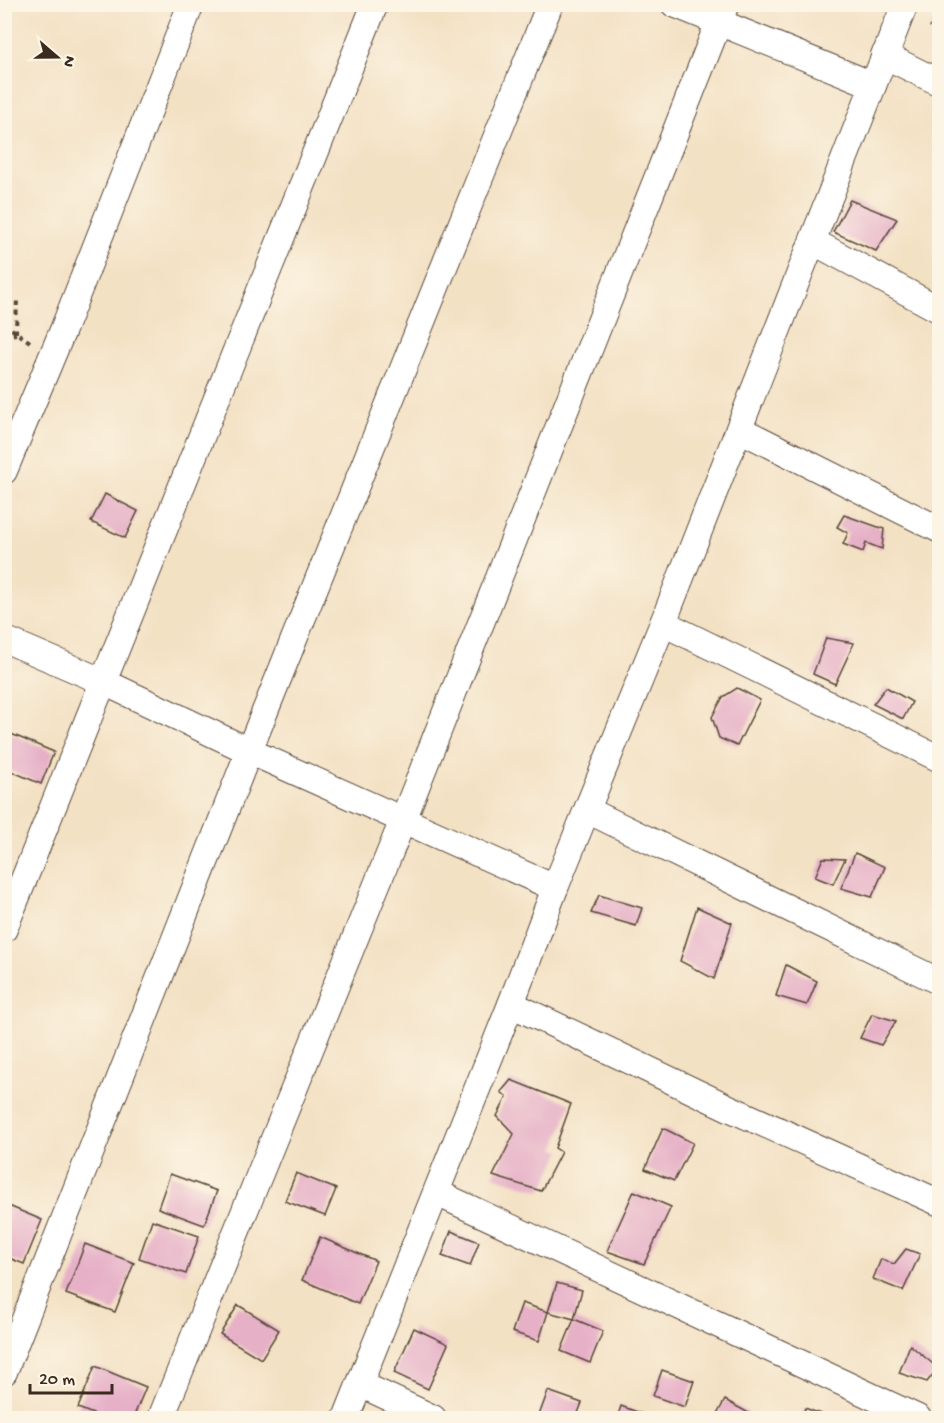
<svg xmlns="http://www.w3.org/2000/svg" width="944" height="1423" font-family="'Gochi Hand',sans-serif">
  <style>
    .building { fill: #e6b0c7 }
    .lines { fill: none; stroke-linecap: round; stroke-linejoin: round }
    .minor-casing { stroke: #574537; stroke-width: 28 }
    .path { stroke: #574537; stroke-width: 4; stroke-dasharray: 4.5 4.5; stroke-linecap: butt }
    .minor { stroke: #fff; stroke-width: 26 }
  </style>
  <rect width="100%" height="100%" fill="#fcf5e5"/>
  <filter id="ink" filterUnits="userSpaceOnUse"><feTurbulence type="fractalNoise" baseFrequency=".0167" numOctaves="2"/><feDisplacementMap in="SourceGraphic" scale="12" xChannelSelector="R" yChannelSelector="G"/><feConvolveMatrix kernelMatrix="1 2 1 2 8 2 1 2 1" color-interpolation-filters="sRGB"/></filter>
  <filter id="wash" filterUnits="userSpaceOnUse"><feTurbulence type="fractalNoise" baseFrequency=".008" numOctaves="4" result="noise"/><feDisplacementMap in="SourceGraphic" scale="24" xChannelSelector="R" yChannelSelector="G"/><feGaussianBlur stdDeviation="1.35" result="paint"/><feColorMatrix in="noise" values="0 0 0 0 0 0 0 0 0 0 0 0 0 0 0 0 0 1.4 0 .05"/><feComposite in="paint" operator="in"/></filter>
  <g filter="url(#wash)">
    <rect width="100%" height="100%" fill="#f3e1c4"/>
    <g id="blocks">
      <!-- building -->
      <g class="building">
        <polygon points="940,12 940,31 930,27"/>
        <polygon points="850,200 897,219 876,251 833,232"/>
        <polygon points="105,494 138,511 125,538 91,522"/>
        <polygon points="844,515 884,529 882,549 866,543 863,552 843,544 848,533 837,527"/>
        <polygon points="826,638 854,643 835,684 813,674"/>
        <polygon points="886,687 912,702 903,719 873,704"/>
        <polygon points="737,688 760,700 737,746 719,738 712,717 723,697"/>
        <polygon points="4,731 54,752 41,784 4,768"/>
        <polygon points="855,853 885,867 872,897 841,888"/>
        <polygon points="823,858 845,859 833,884 815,877"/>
        <polygon points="599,895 642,908 636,926 591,913"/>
        <polygon points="697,907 732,923 714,979 680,961"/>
        <polygon points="786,965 817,981 807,1005 776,996"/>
        <polygon points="872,1014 896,1021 881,1045 860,1038"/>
        <polygon points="511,1080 571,1104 555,1148 561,1152 541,1191 493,1176 514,1134 497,1116 507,1097 501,1092"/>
        <polygon points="663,1128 693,1143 674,1181 645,1169"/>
        <polygon points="296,1173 336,1189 325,1216 285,1201"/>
        <polygon points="170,1174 217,1191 204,1225 158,1208"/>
        <polygon points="634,1191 671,1207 644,1264 607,1251"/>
        <polygon points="4,1204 42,1220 24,1264 4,1256"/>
        <polygon points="152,1220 199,1236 186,1274 139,1258"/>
        <polygon points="451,1231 479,1242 470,1266 442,1256"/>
        <polygon points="320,1237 376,1261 358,1304 302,1280"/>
        <polygon points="85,1244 134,1263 115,1312 66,1294"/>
        <polygon points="906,1249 920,1254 903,1291 873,1279 881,1259 894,1264"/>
        <polygon points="557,1283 582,1290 574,1319 548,1312"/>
        <polygon points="4,1290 10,1293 5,1306 4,1306"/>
        <polygon points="522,1303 548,1312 539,1341 512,1332"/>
        <polygon points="238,1305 279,1330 261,1359 220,1334"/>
        <polygon points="574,1319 603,1331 590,1363 561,1351"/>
        <polygon points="414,1328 448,1344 428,1389 394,1373"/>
        <polygon points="910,1345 938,1368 927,1382 899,1373"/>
        <polygon points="95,1366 146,1387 133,1418 103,1418 78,1408"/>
        <polygon points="662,1370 694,1381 685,1407 653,1396"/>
        <polygon points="548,1391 582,1403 576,1418 538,1418"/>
        <polygon points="725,1400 756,1417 755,1418 715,1418"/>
        <polygon points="621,1406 648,1416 647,1418 617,1418"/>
        <polygon points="805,1408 831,1418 801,1418"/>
      </g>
    </g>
  </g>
  <g filter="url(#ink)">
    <use href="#blocks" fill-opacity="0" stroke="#574537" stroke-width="1.5"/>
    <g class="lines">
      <defs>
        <g id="minor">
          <polyline points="674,4 873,85"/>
          <polyline points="884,55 940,83"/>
          <polyline points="814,242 940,310"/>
          <polyline points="739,429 940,530"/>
          <polyline points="4,471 63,330 191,4"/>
          <polyline points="663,623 940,759"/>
          <polyline points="4,639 104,682 249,751 555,888"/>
          <polyline points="587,810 940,982"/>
          <polyline points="4,929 375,4"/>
          <polyline points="511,1004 729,1108 940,1203"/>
          <polyline points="437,1193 918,1418"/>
          <polyline points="4,1372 249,751 550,4"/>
          <polyline points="360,1384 433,1418"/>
          <polyline points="161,1418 403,820 726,4"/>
          <polyline points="346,1418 511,1004 555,888 663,623 905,4"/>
        </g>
      </defs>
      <!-- minor casing -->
      <use href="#minor" class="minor-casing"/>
      <!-- path -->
      <g class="path">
        <polyline points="4,324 30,342"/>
        <polyline points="16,333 17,297"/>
        <polyline points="4,336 16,334"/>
      </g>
      <!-- minor -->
      <use href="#minor" class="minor"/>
    </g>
  </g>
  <!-- margin -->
  <rect width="944" height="1423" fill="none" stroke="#fcf5e5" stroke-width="24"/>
  <!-- north arrow -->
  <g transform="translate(57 57) rotate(110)" stroke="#fcf5e5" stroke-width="4.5" paint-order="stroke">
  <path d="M0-4.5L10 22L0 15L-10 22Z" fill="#3b2a1e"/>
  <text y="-9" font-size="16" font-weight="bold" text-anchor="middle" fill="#3b2a1e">N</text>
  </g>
  <!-- scale -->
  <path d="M30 1384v9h82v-9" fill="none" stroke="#3b2a1e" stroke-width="3"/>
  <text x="39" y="1384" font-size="18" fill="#3b2a1e" stroke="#fcf5e5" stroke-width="4.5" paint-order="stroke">20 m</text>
</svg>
